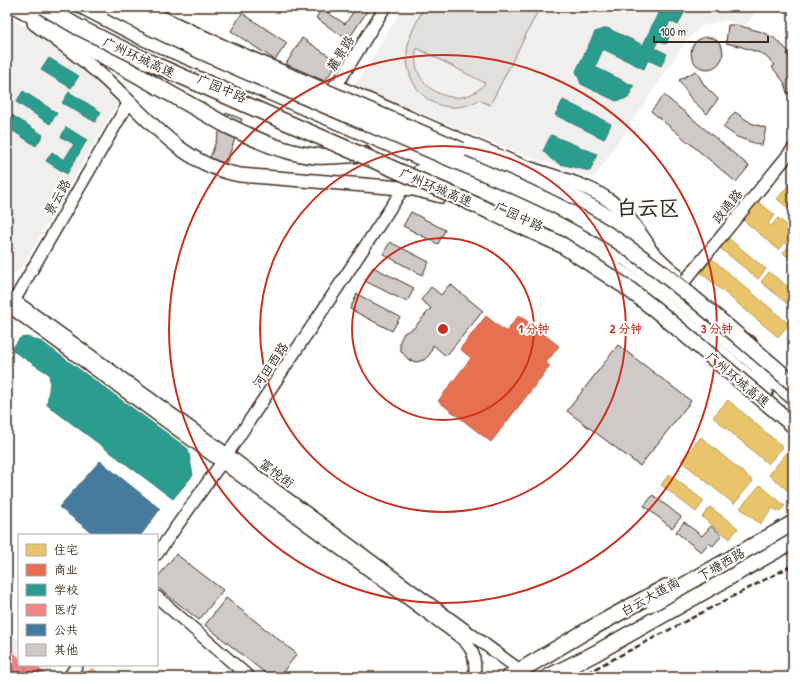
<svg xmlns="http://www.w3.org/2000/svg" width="800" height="684" font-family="'Patrick Hand','LXGW WenKai TC',sans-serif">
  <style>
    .built { fill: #f1efee }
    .green { fill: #e2e0de; stroke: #8e857e; fill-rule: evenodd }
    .homes { fill: #e9c46a; stroke: #b59653 }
    .shops { fill: #e76f51; stroke: #b35a42 }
    .schools { fill: #2a9d8f; stroke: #2f7a6d }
    .health { fill: #f28482; stroke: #bb6964 }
    .public { fill: #457b9d; stroke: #426377 }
    .building { fill: #cfcac7; stroke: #3b2a1e }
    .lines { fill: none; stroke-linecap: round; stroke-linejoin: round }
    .minor-casing { stroke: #3b2a1e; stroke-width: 14 }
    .major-casing { stroke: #3b2a1e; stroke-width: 16 }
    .highway-casing { stroke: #3b2a1e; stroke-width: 18 }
    .minor { stroke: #fff; stroke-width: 11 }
    .major { stroke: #fff; stroke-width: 13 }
    .highway { stroke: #fff; stroke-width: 15 }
    .rail { stroke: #3b2a1e; stroke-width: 2.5; stroke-dasharray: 6 3; stroke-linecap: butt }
    .highway-bridge-casing { stroke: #3b2a1e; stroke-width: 18; stroke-linecap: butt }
    .highway-bridge { stroke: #fff; stroke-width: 15 }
    .ring { fill: none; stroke: #c8321e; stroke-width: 2 }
    .labels { text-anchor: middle; stroke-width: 4; stroke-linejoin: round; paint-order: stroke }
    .street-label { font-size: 13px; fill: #3b2a1e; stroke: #fff }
    .town-label { font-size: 21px; font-weight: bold; fill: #3b2a1e; stroke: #fff }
    .centre { fill: #c8321e; stroke: #fff; stroke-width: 2 }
    .ring-label { font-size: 12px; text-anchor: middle; font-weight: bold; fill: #c8321e; stroke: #fff; stroke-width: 4; stroke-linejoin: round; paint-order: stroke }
  </style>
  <rect width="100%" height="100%" fill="#fff"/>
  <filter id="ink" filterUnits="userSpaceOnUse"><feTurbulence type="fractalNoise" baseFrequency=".025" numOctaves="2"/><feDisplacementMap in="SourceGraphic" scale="8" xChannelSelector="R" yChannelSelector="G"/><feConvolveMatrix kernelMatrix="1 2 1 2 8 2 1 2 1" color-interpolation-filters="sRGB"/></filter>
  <g filter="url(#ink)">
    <!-- built -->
    <g class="built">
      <polygon points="403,7 760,7 746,25 725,20 702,26 687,40 594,178 518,153 355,86"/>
      <polygon points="7,15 86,66 119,101 25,262 18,271 7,278"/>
      <polygon points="7,630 19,641 19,665 47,665 60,677 7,677"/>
    </g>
    <!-- green -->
    <path class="green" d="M424,7H540L490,105L479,100C442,121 405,93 407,53C408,36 417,22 424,7ZM417,48L485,83C459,116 406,87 417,48Z"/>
    <!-- homes -->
    <g class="homes">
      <polygon points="791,182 793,183 793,212 777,199"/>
      <polygon points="757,201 775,215 768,223 771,226 778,218 793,230 793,233 779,250 742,219"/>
      <polygon points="728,238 766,269 758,279 720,248"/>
      <polygon points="793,241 793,261 783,253"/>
      <polygon points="712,259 789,324 778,337 701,273"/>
      <polygon points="769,272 793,291 793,308 761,282"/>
      <polygon points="793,332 793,343 788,338"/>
      <polygon points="728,400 783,447 768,464 713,417"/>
      <polygon points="701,437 753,481 734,504 681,461"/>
      <polygon points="788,451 793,455 793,495 769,475"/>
      <polygon points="669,474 704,501 696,512 661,485"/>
      <polygon points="760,485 785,506 779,512 773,508 760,524 740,508"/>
      <polygon points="710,507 738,528 730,539 702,517"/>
      <polygon points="93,668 101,677 82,677"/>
    </g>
    <!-- shops -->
    <polygon class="shops" points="519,315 559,346 546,363 550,366 491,442 438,401 471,358 460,349 486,316 506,332"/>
    <!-- schools -->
    <g class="schools">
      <polygon points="670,7 684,13 678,25 670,21 667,28 672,30 666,44 658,40 655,48 667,54 661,66 648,60 644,69 603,49 595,67 634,86 628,98 616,101 581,84 576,71 595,32 607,28 643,45 659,11"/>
      <polygon points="49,58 79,76 71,88 41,70"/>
      <polygon points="7,79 9,92 7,92"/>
      <polygon points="23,91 57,113 50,124 16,102"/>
      <polygon points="69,92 101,112 95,122 62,103"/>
      <polygon points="563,100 611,124 604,139 555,115"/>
      <polygon points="9,113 43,135 36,146 7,127 7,116"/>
      <polygon points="66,127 87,140 67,174 46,161 52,152 64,160 74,144 61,137"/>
      <polygon points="551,135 597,154 590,171 560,164 551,159 543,151"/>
      <polygon points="28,337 42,342 188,449 193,475 173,499 47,405 50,382 49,374 13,351 14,346 20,338"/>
    </g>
    <!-- health -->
    <g class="health">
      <polygon points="7,648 19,658 19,665 28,666 18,677 7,667"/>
      <polygon points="29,665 34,665 48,677 18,677"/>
    </g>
    <!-- public -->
    <polygon class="public" points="100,461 160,509 141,535 95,535 59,507"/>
    <!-- building -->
    <g class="building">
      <polygon points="355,7 370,7 348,40 316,18 322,9 345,24 356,8"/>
      <polygon points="242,13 287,43 275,60 231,31"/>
      <polygon points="728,25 737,25 762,32 774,38 784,47 789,52 787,54 793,61 793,91 787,93 784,82 772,67 775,65 763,54 739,46 726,43"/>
      <circle cx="707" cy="53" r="16"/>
      <polygon points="302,38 338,62 325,81 286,64"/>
      <polygon points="696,71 705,86 718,99 707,114 691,99 679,80"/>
      <polygon points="664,95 749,166 736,182 651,111"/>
      <polygon points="735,112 751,123 766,128 762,146 737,137 723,127"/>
      <polygon points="226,113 242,119 226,164 210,158"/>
      <polygon points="411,212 445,230 438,244 403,226"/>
      <polygon points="390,242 429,262 422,275 383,254"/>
      <polygon points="373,267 414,288 407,302 365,281"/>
      <polygon points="450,284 483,311 446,356 433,345 430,354 424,360 416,362 409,360 400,350 400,341 404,333 414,328 431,308 421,300 431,287 441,295"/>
      <polygon points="357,294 400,317 392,331 350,309"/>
      <polygon points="618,345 691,401 640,466 567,411"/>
      <polygon points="653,495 681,517 672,528 644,506"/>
      <polygon points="684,522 702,536 711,526 722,535 713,546 709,543 701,552 676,532"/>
      <polygon points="176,554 223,590 199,620 157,587 157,578"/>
      <polygon points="226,598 297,654 279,677 270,677 205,625"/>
    </g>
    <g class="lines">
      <defs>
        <g id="minor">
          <polyline points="332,93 385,7"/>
          <polyline points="684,282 793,149"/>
          <polyline points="14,300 227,454 521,671"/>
          <path d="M7,305L460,637C475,650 475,657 475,677"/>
          <polyline points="11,306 129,102"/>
          <polyline points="157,554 222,462 403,189"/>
          <polyline points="157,597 249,677"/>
          <polyline points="69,677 77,665"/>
        </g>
        <g id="major">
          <path d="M34,23C57,40 80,56 101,75C144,113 180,165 240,175L414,189L441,196"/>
          <path d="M335,86C397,112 458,140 520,165C550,177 584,182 610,201C627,213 636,228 648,245"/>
          <polyline points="622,256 679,300 759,368"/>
          <polyline points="667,277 679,300"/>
        </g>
        <g id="highway">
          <path d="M17,7L224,124C253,138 282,153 315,156C331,157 348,155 364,154"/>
          <polyline points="84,7 142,37 510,196 578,229 622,256 647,260"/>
          <path d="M461,150C514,172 572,191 620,225C640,239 655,258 674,274"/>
          <path d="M420,172C473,195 529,217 579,246C647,286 705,341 765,392"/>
          <polyline points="749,343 759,368 793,397"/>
          <polyline points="509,677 588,630 666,587"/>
          <polyline points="548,677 594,654 793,541"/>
        </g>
      </defs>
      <!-- minor casing -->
      <use href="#minor" class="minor-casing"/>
      <!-- major casing -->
      <use href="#major" class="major-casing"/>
      <!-- highway casing -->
      <use href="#highway" class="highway-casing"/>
      <!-- minor -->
      <use href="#minor" class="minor"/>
      <!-- major -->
      <use href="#major" class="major"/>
      <!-- highway -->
      <use href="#highway" class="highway"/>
      <!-- rail -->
      <polyline class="rail" points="579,677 793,565"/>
      <defs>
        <g id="highway-bridge">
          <polyline points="44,7 78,27 151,63 476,205 562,245 626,287 656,310 793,425"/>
          <path d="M111,7C218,63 331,107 442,155C491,176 542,196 589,223C663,266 727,328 793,383"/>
          <polyline points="136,7 222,47 461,150"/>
          <polyline points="653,603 793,523"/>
        </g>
      </defs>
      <!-- highway-bridge casing -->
      <use href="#highway-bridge" class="highway-bridge-casing"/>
      <!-- highway-bridge -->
      <use href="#highway-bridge" class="highway-bridge"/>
    </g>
  </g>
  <!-- distance rings -->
  <g class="ring">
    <circle cx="443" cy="329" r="91"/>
    <circle cx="443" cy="329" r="183"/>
    <circle cx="443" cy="329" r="274"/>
  </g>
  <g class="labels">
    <!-- street labels -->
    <g class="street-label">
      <text transform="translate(340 53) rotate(-58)" y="5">麓景路</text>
      <text transform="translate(139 57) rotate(25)" y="5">广州环城高速</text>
      <text transform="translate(222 88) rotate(23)" y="5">广园中路</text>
      <text transform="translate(436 187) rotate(23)" y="5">广州环城高速</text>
      <text transform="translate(57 197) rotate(-60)" y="5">景云路</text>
      <text transform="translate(727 206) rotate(-51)" y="5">政通路</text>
      <text transform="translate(519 216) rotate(25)" y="5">广园中路</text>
      <text transform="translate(270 365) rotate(-56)" y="5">河田西路</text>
      <text transform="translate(738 379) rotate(40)" y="5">广州环城高速</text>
      <text transform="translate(277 473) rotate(36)" y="5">富悦街</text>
      <text transform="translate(721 564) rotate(-30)" y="5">下塘西路</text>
      <text transform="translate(650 596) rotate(-29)" y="5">白云大道南</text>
    </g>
    <!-- town labels -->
    <g class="town-label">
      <text x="648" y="215">白云区</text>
    </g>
  </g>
  <circle cx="443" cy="329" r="6" class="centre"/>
  <g class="ring-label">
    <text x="534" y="333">1 分钟</text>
    <text x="626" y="333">2 分钟</text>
    <text x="717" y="333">3 分钟</text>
  </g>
  <!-- margin -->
  <rect width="800" height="684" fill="none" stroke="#fff" stroke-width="24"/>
  <rect x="12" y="12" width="776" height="660" fill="none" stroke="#3b2a1e" stroke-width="1.5" filter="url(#ink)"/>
  <!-- legend -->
  <rect x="18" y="534" width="140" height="132" fill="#ffffff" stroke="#b1aaa5"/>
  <rect x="26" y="544" width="20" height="12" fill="#e9c46a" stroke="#b1aaa5"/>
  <text x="54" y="554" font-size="12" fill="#3b2a1e">住宅</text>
  <rect x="26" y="564" width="20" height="12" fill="#e76f51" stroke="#b1aaa5"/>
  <text x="54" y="574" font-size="12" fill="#3b2a1e">商业</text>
  <rect x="26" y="584" width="20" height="12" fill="#2a9d8f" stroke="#b1aaa5"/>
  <text x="54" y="594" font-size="12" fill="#3b2a1e">学校</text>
  <rect x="26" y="604" width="20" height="12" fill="#f28482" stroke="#b1aaa5"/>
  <text x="54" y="614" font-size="12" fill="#3b2a1e">医疗</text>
  <rect x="26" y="624" width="20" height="12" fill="#457b9d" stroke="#b1aaa5"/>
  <text x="54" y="634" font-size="12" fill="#3b2a1e">公共</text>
  <rect x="26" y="644" width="20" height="12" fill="#cfcac7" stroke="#b1aaa5"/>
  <text x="54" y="654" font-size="12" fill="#3b2a1e">其他</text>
  <!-- scale -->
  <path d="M654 36v6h114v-6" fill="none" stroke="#3b2a1e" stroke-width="2"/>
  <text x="660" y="36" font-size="12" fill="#3b2a1e" stroke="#ffffff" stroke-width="3" paint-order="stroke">100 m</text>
</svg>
